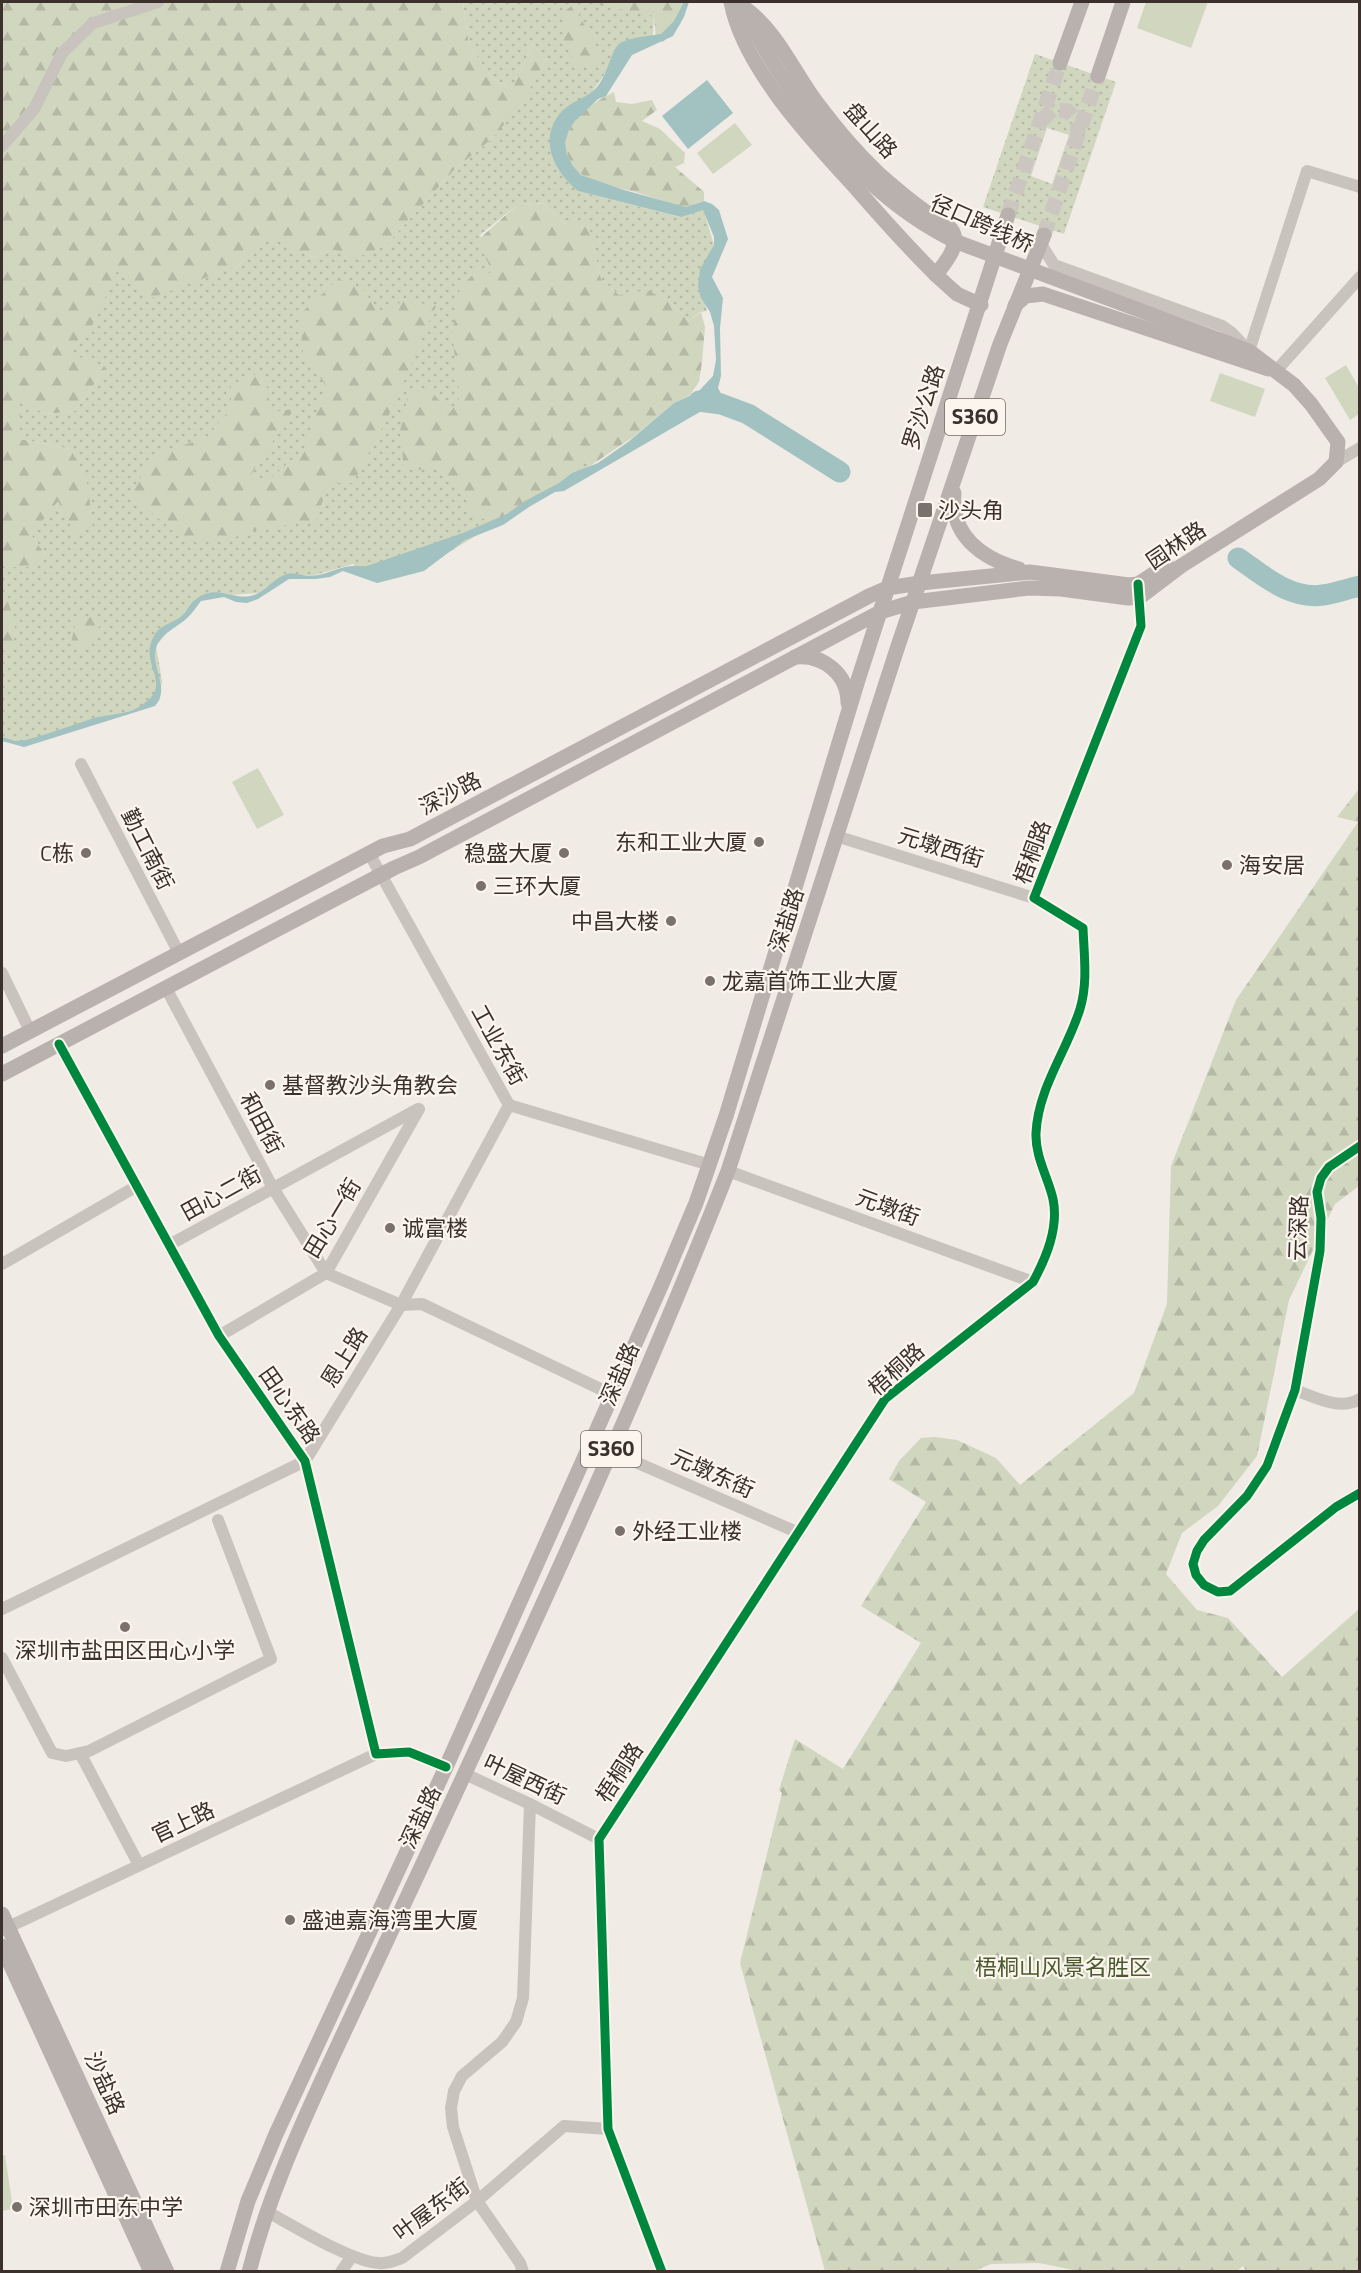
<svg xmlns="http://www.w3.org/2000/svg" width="1361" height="2273" font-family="'Titillium Web','Noto Sans SC',sans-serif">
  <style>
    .green { fill: url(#green-dots); fill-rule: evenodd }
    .forest { fill: url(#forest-firs) }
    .pitch { fill: #d1d6bf }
    .water { fill: #a1c2c1 }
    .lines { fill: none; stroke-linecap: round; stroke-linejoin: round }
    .river { stroke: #a1c2c1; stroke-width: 21 }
    .major-tunnel { stroke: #ccc6c0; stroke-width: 15; stroke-dasharray: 15 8; stroke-linecap: butt }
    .minor { stroke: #c9c3be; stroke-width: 12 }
    .major { stroke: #b8b1ad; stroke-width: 15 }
    .cycleway-casing { stroke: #fbf5ee; stroke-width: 13 }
    .cycleway { stroke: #00873e; stroke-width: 9 }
    .poi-dot { fill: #7a716c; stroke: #fbf5ee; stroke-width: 2 }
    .labels { text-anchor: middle; stroke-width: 4.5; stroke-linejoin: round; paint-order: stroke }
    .shield { fill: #fbf5ee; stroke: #756b66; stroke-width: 1.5 }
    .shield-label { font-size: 21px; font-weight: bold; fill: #3b302b }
    .street-label { font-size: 22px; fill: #3b302b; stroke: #fbf5ee }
    .poi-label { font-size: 22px; fill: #3b302b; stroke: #fbf5ee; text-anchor: start }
    .park-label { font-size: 22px; fill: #4a5a2e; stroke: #fbf5ee }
  </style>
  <defs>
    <pattern id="green-dots" width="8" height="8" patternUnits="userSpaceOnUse" patternTransform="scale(1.5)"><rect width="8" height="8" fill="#d1d6bf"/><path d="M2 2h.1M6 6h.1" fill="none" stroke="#b4b8a4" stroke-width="1.8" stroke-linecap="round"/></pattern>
    <pattern id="forest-firs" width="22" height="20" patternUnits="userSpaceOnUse" patternTransform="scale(1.5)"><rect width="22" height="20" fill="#d1d6bf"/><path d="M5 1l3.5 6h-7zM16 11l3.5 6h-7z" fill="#b4b8a4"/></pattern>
  </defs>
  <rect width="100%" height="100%" fill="#f0ebe5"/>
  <!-- green -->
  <g class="green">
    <polygon points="463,2 599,2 627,7 654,16 653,36 611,63 602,78 592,92 560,115 578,191 680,217 702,205 714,245 699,276 707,311 700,312 689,321 670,302 619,295 601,279 587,221 566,225 543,203 516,206 480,235 590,466 415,573 377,583 353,564 312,576 286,574 258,593 200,597 178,619 156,646 162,681 159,701 24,747 2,737 2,562 46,555 31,535 70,449 20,439 20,400 46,414 75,411 106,367 66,353 118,269 239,265 271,237 314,258 333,249 385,246 454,170 494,137 547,59 533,44 512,89 491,77 469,45"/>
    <path d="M1035,54L1116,82L1064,234L983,207ZM1047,128L1069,135L1052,184L1031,176Z"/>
  </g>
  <!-- forest -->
  <g class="forest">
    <polygon points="2,2 463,2 469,45 491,77 512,89 533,44 547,58 524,99 494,137 454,170 385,246 356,258 333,249 314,258 271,238 239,265 149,299 118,269 94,323 67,352 106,367 75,411 46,414 20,401 20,439 70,449 86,476 93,525 76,537 58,501 31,535 48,558 25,568 2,566"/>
    <polygon points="599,2 687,2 680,24 663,42 656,41 654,16 599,5"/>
    <polygon points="573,5 598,49 601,61 591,67 575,63 563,39 562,13"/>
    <path d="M614,92L616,102L632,104L652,100L657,110L642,121L660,129L685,153L684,163L675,167L704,192V201C698,202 691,206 686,207C681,207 649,196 642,194C624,188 596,185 581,174C576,171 572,165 570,160C554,129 590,103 614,92Z"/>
    <polygon points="543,203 566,225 587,220 601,279 619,295 647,290 670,302 689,321 701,312 705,327 702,362 699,382 690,395 674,403 633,437 590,466 582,451 577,478 496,522 472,516 463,492 441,469 404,470 400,431 409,392 431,391 450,413 460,397 452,334 460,287 479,269 493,274 478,240 516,206"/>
    <polygon points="339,279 365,291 380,318 403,300 436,306 394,405 353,483 329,483 315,522 261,528 230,539 186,542 131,495 152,456 207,437 231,408 231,386 264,370 271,412 294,409 250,476 264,484 304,449 326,386 303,353 300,314"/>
    <polygon points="8,600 15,627 13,653 2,650 2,602"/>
    <polygon points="86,616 104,620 81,652 71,643 76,621"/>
    <polygon points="1359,789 1359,1186 1335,1204 1289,1300 1257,1456 1218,1506 1182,1533 1166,1574 1197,1610 1228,1618 1282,1677 1359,1609 1359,2271 1247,2272 1243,2266 1236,2272 1083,2272 1039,2263 991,2264 972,2272 825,2271 740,1963 782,1793 779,1790 795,1739 843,1769 921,1643 861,1606 926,1502 889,1479 899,1461 921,1438 935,1437 957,1440 996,1458 1020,1485 1134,1393 1167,1304 1171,1166 1236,1000 1358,822 1337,817"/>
  </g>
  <!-- pitch -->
  <g class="pitch">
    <polygon points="1146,2 1208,2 1191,48 1137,28"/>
    <polygon points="735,123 752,145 713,174 697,153"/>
    <polygon points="1346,365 1359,388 1359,414 1350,420 1325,378"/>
    <polygon points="1220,373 1265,389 1255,417 1210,401"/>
    <polygon points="258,768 284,815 257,829 232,782"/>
    <polygon points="5,2155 13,2209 2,2211 2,2156"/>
  </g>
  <!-- water -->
  <g class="water">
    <path d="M684,2H689L684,17L673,36L632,55L606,96L598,99L575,121L569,130L565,143L567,155L573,166L581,175L624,190L686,207L704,201L712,204L719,210L728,239L712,277L723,298L720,328L721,376L718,388L723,397L710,409H705L564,491L555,492L529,507L503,525L465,540L424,571L377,583L343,571L330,577L316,579H289L258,599L247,603L236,602L224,597L201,601C196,607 192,614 186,619C176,628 160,634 156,648C150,667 171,688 155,706L24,747L2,741V737L15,741L26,740C48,734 69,726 91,719C110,713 130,716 146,702C172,681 138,664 154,636C160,625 170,624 179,618C190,610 189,600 205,594C221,588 235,599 250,596C263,594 272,580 284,575C294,571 302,576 311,576C331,575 344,562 364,567L463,533L507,514L525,501L559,483L572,473L598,463L628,442L674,403L698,392L713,376L716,360L714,326L710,312L701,298L698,286L700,269L714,245V237L703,210L681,217L578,191C554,171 537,139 562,111C571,102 583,99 593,91C607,80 611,49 620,43C632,37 648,36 661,34L674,21Z"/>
    <polygon points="707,80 733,113 688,149 662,116"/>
  </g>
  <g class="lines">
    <!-- river -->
    <g class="river">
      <polyline points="699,401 721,404 748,414 840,472"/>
      <path d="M1238,558C1263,575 1290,600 1323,595C1335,593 1347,589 1360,586"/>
    </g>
    <!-- major-tunnel -->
    <g class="major-tunnel">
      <polyline points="1041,121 1052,110 1068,111 1078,123 1078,134"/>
      <polyline points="1008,215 1060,63"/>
      <polyline points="1044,235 1098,76"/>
    </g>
    <!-- minor -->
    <g class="minor">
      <polyline points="2,146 34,109 62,53 93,23 158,2"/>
      <polyline points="1041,244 1054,265 1222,326 1232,333 1248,350"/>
      <polyline points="1249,351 1307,171 1360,187"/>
      <polyline points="1276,371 1360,277"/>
      <polyline points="1336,462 1360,448"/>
      <polyline points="81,764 179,953"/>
      <polyline points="836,836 1034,898"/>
      <polyline points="369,853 509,1105 710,1165"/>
      <polyline points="2,973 30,1031"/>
      <polyline points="166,988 273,1188 326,1273 401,1305 422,1304 613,1395"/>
      <polyline points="59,1044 219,1336 305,1461 376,1754 409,1752 446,1767"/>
      <polyline points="1360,1146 1329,1167 1321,1178 1317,1192 1321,1218 1320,1251 1295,1390 1267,1466 1247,1496 1204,1540 1197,1551 1193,1564 1196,1575 1204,1585 1218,1592 1230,1591 1336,1507 1360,1493"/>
      <polyline points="728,1171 1033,1282"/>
      <polyline points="169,1245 418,1109"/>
      <polyline points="2,1264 137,1186"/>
      <polyline points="219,1336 326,1273 419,1109"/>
      <path d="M1295,1390C1315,1397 1339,1411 1360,1399"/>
      <polyline points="610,1451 799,1533"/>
      <polyline points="2,1609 305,1461 401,1305 509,1105"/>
      <polyline points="2,1658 52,1753 66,1756 80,1753 139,1865"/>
      <polyline points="80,1753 89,1751 271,1659 218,1520"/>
      <polyline points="465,1774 530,1804 599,1839"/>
      <polyline points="2,1930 376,1754"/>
      <path d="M266,2211C292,2225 352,2262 379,2263C387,2264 394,2261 402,2258L477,2201L564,2126L608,2129"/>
      <polyline points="341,2272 352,2256"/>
      <polyline points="523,2272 520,2263 477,2201 453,2127 451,2108 454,2091 462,2076 502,2042 516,2022 523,1998 530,1804"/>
      <path d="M662,2272L608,2129L599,1839L885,1399L1033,1282C1046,1258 1059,1228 1053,1199C1048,1177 1035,1157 1036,1133C1038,1088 1067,1051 1080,1009C1088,983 1084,955 1083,928L1034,898L1141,626L1139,589"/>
    </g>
    <!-- major -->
    <g class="major">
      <path d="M731,2C743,67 811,139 855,187C881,217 908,247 936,275L957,294L981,305"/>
      <path d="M739,2C754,28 767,56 785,81C828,145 886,208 957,242L1249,351L1294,385L1311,404L1338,442L1336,462"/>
      <path d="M746,9C778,33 793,71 817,103C835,127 855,151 877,172C896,189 916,206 938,220C944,224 952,227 954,235C958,249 943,265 936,275"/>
      <polyline points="1060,63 1082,2"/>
      <polyline points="1098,76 1123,2"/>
      <polyline points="1015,305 1026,296 1043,294 1268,369"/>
      <path d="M954,493C950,535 981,558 1019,569"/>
      <path d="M795,657C823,654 848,674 848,703"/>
      <polyline points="2,1046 383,846 410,839 871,595 887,588 920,583 1030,572 1129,585 1138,584 1167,565"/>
      <polyline points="2,1074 394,868 419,857 880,612 913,602 1029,588 1061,589 1128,598 1140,597 1181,566 1319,479 1336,462"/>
      <polyline points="2,1914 167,2272"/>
      <polyline points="2,1946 151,2272"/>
      <polyline points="227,2272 248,2201 276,2134 446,1767 661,1286 696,1203 726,1116 858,680 1008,215"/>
      <path d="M249,2272C268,2197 300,2128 332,2058C363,1993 393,1927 424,1861C530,1634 636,1405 728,1171L897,649L1000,344L1044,235"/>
    </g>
    <defs>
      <g id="cycleway">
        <polyline points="59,1044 219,1336 305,1461 376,1754 409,1752 446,1767"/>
        <polyline points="1360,1146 1329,1167 1321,1178 1317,1192 1321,1218 1320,1251 1295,1390 1267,1466 1247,1496 1204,1540 1197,1551 1193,1564 1196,1575 1204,1585 1218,1592 1230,1591 1336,1507 1360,1493"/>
        <path d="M662,2272L608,2129L599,1839L885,1399L1033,1282C1046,1258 1059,1228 1053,1199C1048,1177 1035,1157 1036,1133C1038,1088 1067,1051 1080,1009C1088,983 1084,955 1083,928L1034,898L1141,626L1138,584"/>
      </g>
    </defs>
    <!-- cycleway casing -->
    <use href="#cycleway" class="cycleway-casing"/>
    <!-- cycleway -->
    <use href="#cycleway" class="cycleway"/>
  </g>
  <!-- markers -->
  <g class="poi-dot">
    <rect x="917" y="502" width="16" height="16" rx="3"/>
    <circle cx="759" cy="842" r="6"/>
    <circle cx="86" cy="853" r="6"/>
    <circle cx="564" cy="853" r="6"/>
    <circle cx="1227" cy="865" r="6"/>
    <circle cx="481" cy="886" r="6"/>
    <circle cx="671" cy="921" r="6"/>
    <circle cx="710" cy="981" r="6"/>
    <circle cx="270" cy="1085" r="6"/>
    <circle cx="390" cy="1228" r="6"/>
    <circle cx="620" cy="1531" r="6"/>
    <circle cx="125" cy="1627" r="6"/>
    <circle cx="290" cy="1920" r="6"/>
    <circle cx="17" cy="2207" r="6"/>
  </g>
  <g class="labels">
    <!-- shield labels -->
    <g class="shield">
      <rect x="945" y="399" width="60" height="36" rx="4.5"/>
      <rect x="581" y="1431" width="60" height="36" rx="4.5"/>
    </g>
    <g class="shield-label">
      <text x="975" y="424">S360</text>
      <text x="611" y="1456">S360</text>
    </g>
    <!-- street labels -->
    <g class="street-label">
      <text transform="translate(871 130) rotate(48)" y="8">盘山路</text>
      <text transform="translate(982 223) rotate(24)" y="8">径口跨线桥</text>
      <text transform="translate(923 407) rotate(-72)" y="8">罗沙公路</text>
      <text transform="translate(1176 545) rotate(-34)" y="8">园林路</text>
      <text transform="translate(450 793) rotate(-28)" y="8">深沙路</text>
      <text transform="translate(941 847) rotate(17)" y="8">元墩西街</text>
      <text transform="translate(148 849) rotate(63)" y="8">勤工南街</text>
      <text transform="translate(1032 852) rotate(-70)" y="8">梧桐路</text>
      <text transform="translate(786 920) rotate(-72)" y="8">深盐路</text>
      <text transform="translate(499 1045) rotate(61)" y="8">工业东街</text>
      <text transform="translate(262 1123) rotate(62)" y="8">和田街</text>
      <text transform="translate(221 1193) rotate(-29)" y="8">田心二街</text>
      <text transform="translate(888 1207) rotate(20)" y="8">元墩街</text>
      <text transform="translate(332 1218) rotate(-59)" y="8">田心一街</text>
      <text transform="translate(1298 1228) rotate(-88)" y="8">云深路</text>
      <text transform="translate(344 1357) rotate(-58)" y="8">恩上路</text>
      <text transform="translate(896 1369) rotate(-42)" y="8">梧桐路</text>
      <text transform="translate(619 1374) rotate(-67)" y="8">深盐路</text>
      <text transform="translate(290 1405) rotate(55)" y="8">田心东路</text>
      <text transform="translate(713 1473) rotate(24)" y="8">元墩东街</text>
      <text transform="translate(619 1772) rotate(-57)" y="8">梧桐路</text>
      <text transform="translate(525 1779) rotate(25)" y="8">叶屋西街</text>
      <text transform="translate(420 1817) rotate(-65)" y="8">深盐路</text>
      <text transform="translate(183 1822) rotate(-25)" y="8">官上路</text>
      <text transform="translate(105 2083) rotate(66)" y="8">沙盐路</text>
      <text transform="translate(431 2209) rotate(-37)" y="8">叶屋东街</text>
    </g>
    <!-- poi labels -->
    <g class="poi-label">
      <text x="938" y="518">沙头角</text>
      <text x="747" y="850" text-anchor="end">东和工业大厦</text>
      <text x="74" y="861" text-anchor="end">C栋</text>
      <text x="552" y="861" text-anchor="end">稳盛大厦</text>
      <text x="1239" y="873">海安居</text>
      <text x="493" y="894">三环大厦</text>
      <text x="659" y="929" text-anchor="end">中昌大楼</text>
      <text x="722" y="989">龙嘉首饰工业大厦</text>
      <text x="282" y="1093">基督教沙头角教会</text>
      <text x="402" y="1236">诚富楼</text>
      <text x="632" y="1539">外经工业楼</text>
      <text x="125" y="1658" text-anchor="middle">深圳市盐田区田心小学</text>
      <text x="302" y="1928">盛迪嘉海湾里大厦</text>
      <text x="29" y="2215">深圳市田东中学</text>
    </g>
    <!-- park labels -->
    <g class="park-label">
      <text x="1063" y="1975">梧桐山风景名胜区</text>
    </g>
  </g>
  <!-- border -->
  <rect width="1361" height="2273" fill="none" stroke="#3b302b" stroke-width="6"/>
</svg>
